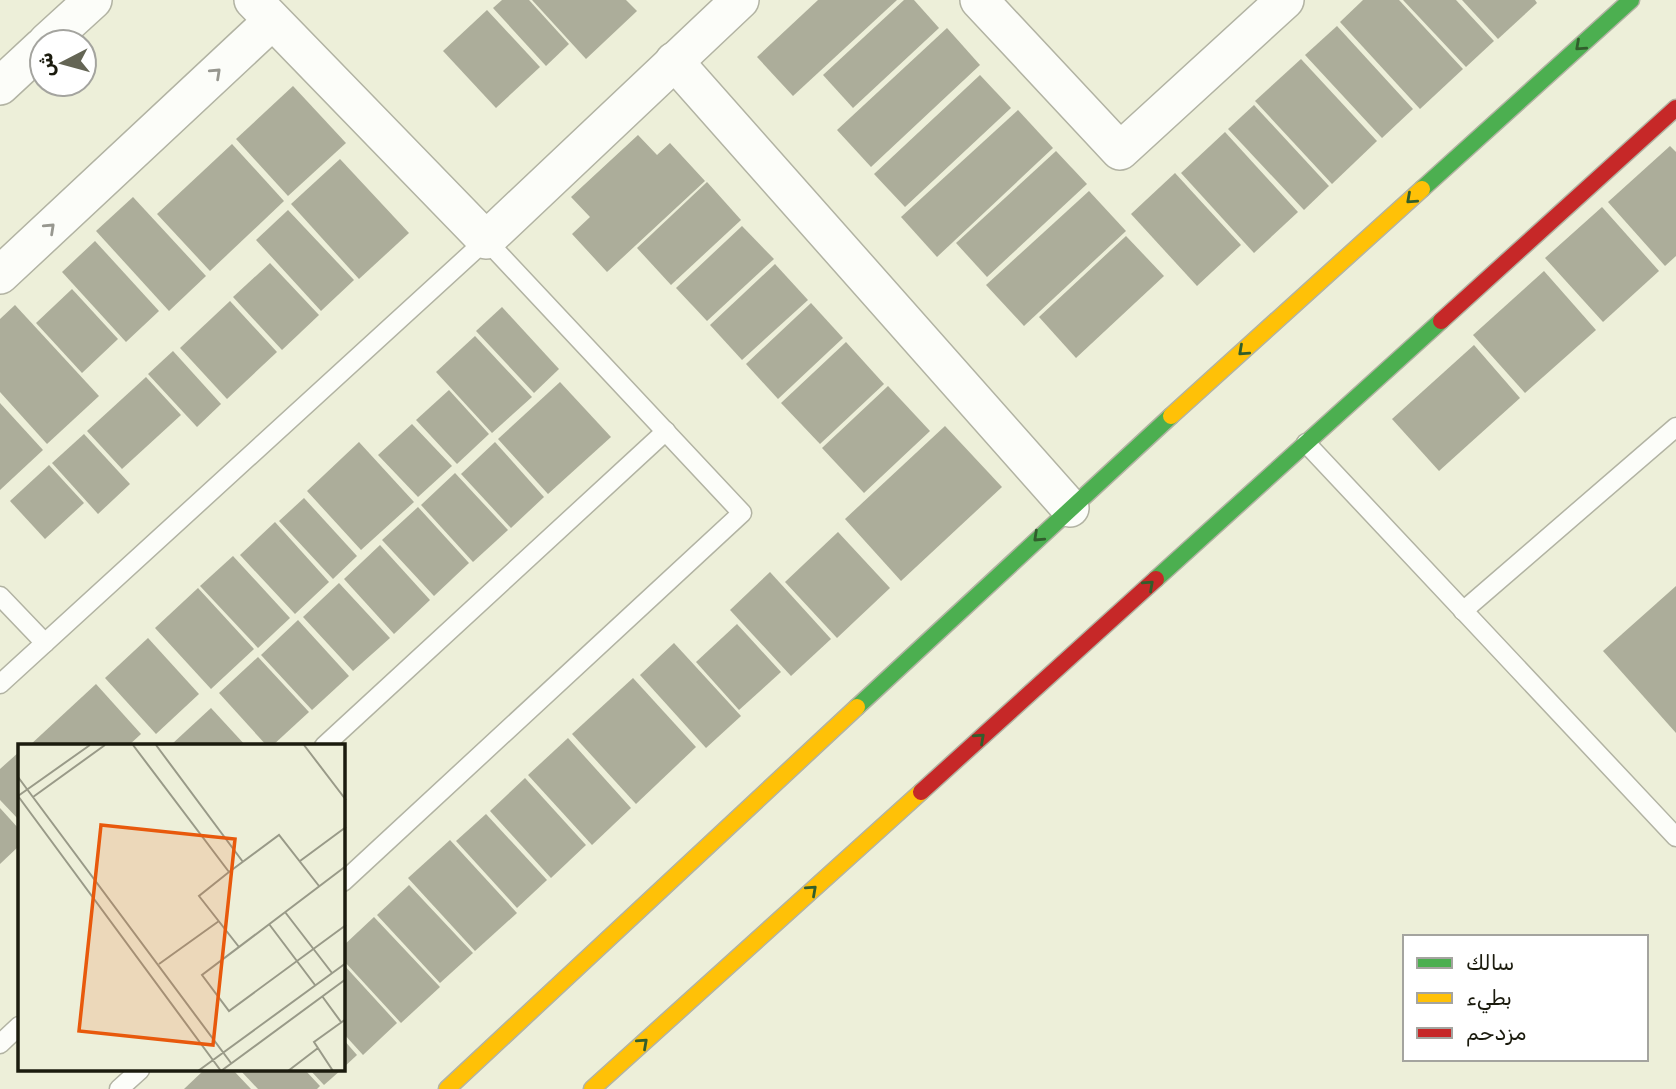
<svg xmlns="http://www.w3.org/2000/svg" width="1676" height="1089" font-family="Rubik,'Noto Sans Arabic',sans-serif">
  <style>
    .building { fill: #acad9a }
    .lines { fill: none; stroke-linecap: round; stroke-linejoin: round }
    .lane-casing { stroke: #b2b3a3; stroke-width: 21 }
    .street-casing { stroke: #b2b3a3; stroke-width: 40 }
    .fast-casing { stroke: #b2b3a3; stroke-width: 19 }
    .slow-casing { stroke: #b2b3a3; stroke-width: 19 }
    .jam-casing { stroke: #b2b3a3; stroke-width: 19 }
    .lane { stroke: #fcfdf9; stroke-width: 18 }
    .street { stroke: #fcfdf9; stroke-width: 37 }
    .fast { stroke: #4caf50; stroke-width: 16 }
    .slow { stroke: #ffc107; stroke-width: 16 }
    .jam { stroke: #c62828; stroke-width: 16 }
    .oneway { stroke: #315e2c }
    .oneway2 { stroke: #97978f }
    .inset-road { fill: none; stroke: #999a88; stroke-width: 2 }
    .view { fill: #e8590c; fill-opacity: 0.15; stroke: #e8590c; stroke-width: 3.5 }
    .inset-edge { fill: none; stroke: #1b1b0e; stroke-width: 3.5 }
  </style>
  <rect width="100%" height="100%" fill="#edefd9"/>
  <!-- building -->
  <g class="building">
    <polygon points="502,0 529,0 569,44 546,66 493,8"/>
    <polygon points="532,0 626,0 637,11 586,59"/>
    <polygon points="818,0 897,0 793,96 757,57"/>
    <polygon points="904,0 914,0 939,28 853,108 823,75"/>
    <polygon points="1363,0 1399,0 1463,69 1420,109 1340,22"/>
    <polygon points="1403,0 1456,0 1494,41 1466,67"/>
    <polygon points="1462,0 1535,0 1537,3 1498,39"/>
    <polygon points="487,10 540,67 496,108 443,51"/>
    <polygon points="1337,26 1413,109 1382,138 1305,55"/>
    <polygon points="947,28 980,65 871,167 837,130"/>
    <polygon points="1301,59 1377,141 1332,184 1255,101"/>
    <polygon points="980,75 1011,108 905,207 874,174"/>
    <polygon points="293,86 346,143 288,196 236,139"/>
    <polygon points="1254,105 1329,186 1304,210 1228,129"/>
    <polygon points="1018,110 1053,148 937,257 901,217"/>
    <polygon points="1225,132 1298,212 1254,253 1181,173"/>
    <polygon points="638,135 657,155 670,143 705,181 607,272 572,234 590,217 571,197"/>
    <polygon points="232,144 284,201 210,271 157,214"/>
    <polygon points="1670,146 1676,152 1676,256 1665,266 1608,202"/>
    <polygon points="1056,151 1087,184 987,277 956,243"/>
    <polygon points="340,159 409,233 359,279 291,204"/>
    <polygon points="1175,173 1241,245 1197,286 1131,214"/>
    <polygon points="707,182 741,220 671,285 637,248"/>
    <polygon points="1089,191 1126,231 1024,326 986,285"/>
    <polygon points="133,197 206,276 169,311 96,231"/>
    <polygon points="1602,207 1659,271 1603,322 1545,258"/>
    <polygon points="288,210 354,280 321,311 256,240"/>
    <polygon points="742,226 774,259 707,321 676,288"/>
    <polygon points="1126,236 1164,276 1076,358 1039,317"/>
    <polygon points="95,241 159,311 126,342 62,272"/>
    <polygon points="270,263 319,315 282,350 233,297"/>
    <polygon points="775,264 808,300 742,360 710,325"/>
    <polygon points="1544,271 1596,330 1525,393 1473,335"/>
    <polygon points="72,289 118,339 82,373 36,323"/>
    <polygon points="230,301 277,352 227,399 180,348"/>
    <polygon points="811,303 843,338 778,399 746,364"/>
    <polygon points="15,305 99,396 47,444 0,392 0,319"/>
    <polygon points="502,307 559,369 534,393 476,331"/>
    <polygon points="475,336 532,397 492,433 436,372"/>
    <polygon points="846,342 884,384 820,444 781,403"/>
    <polygon points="1474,345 1520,398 1439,471 1392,419"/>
    <polygon points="173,351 221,404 197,427 148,374"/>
    <polygon points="146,377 181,415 122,469 87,431"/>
    <polygon points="560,382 611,437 548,494 498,439"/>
    <polygon points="888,386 930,431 864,493 822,448"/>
    <polygon points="449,390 489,434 457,464 416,420"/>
    <polygon points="0,403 43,450 0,490"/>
    <polygon points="412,424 452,466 418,497 378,455"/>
    <polygon points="945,426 1002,487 901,581 845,519"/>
    <polygon points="84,434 130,484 98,514 52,463"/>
    <polygon points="359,442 414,502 361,550 307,491"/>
    <polygon points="495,442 544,497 511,528 461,474"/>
    <polygon points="49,465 84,503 45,539 10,501"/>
    <polygon points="455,473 508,530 473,562 421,505"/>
    <polygon points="304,498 357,556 333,579 279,521"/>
    <polygon points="418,507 469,563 434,596 382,540"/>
    <polygon points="275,522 329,582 295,614 240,555"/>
    <polygon points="838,532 890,588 837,638 785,582"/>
    <polygon points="380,545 430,600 394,634 344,579"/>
    <polygon points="233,556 290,618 258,648 200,586"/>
    <polygon points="770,572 831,639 791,676 730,610"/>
    <polygon points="339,583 390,638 353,671 303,617"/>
    <polygon points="1676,586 1676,733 1603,651"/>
    <polygon points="198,588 254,649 211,689 155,628"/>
    <polygon points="298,620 349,676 312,710 261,655"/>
    <polygon points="737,624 781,672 739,710 696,662"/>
    <polygon points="148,638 199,694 156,734 105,678"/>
    <polygon points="674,643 741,716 706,748 640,675"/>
    <polygon points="258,657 309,712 272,746 267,746 219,693"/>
    <polygon points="633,678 696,747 636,804 572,734"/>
    <polygon points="96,684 141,734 128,746 29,746"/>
    <polygon points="211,708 246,746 174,746 172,744"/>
    <polygon points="568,738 631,808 592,845 528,775"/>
    <polygon points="19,752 19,820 0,800 0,769"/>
    <polygon points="525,778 586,845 551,878 490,811"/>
    <polygon points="0,808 19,829 19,846 0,864"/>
    <polygon points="486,814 547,880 517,908 456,841"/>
    <polygon points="450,840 517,913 475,951 408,878"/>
    <polygon points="409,885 473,953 440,983 377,915"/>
    <polygon points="374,917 440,987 401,1023 343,960 343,946"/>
    <polygon points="343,964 397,1023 363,1055 343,1033"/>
    <polygon points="343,1039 357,1055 343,1068"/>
    <polygon points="204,1070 233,1070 251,1089 184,1089"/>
    <polygon points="240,1070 305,1070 320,1086 317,1089 258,1089"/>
    <polygon points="310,1070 341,1070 324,1085"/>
  </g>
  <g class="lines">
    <defs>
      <g id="lane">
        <polyline points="1306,443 1676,837"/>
        <polyline points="0,596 45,643"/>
        <polyline points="1463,611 1676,427"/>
        <polyline points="0,684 486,240 742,513 343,882"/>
        <polyline points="324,746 666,431"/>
        <polyline points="0,1044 19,1026"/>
        <polyline points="119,1089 140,1070"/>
      </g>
      <g id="street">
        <polyline points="253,0 486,240 740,0"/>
        <polyline points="979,0 1120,151 1285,0"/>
        <polyline points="47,42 93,0"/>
        <polyline points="674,61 1070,508"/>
        <polyline points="0,86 42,47"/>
        <polyline points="0,275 272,21"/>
      </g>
      <g id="fast">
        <polyline points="1422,189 1631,0"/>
        <polyline points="1156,579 1441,321"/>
        <polyline points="857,707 1171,416"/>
      </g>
      <g id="slow">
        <polyline points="1171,416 1422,189"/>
        <polyline points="447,1089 857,707"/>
        <polyline points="592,1089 921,792"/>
      </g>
      <g id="jam">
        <polyline points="1441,321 1676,108"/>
        <polyline points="921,792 1156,579"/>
      </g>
    </defs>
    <!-- lane casing -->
    <use href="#lane" class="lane-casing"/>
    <!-- street casing -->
    <use href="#street" class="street-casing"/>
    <!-- fast casing -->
    <use href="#fast" class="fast-casing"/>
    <!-- slow casing -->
    <use href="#slow" class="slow-casing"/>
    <!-- jam casing -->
    <use href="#jam" class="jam-casing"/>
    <!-- lane -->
    <use href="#lane" class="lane"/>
    <!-- street -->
    <use href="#street" class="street"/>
    <!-- fast -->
    <use href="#fast" class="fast"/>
    <!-- slow -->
    <use href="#slow" class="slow"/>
    <!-- jam -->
    <use href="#jam" class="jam"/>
  </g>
  <!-- one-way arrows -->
  <defs><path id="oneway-chevron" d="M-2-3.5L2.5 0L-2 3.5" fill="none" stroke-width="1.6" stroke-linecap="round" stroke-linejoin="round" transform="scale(1.75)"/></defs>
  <g class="oneway">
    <use href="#oneway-chevron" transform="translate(1580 46) rotate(138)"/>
    <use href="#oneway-chevron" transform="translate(1411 199) rotate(138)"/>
    <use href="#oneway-chevron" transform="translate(1243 351) rotate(138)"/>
    <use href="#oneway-chevron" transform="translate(1038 537) rotate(137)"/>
    <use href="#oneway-chevron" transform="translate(1149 585) rotate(-42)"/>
    <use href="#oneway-chevron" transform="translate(980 738) rotate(-42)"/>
    <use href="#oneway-chevron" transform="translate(812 890) rotate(-42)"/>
    <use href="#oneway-chevron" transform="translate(643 1043) rotate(-42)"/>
  </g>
  <g class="oneway2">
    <use href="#oneway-chevron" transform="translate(216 73) rotate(-43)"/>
    <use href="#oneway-chevron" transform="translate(50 228) rotate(-43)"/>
  </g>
  <!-- overview -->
  <g transform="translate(18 744)">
    <rect width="327" height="327" fill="#edefd9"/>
    <path class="inset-road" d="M115,1L211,128M138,1L225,118M286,1L328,56M0,33L213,319M0,52L203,327M0,52L72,1M15,53L87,1M282,117L328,83M328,122L184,231L211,267L328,181M267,168L314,229M251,180L297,241M221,203L181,152L211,128L261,91L301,142M141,220L201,177M304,252L323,278M180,327L328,219M203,327L328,235M270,327L300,304M315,327L296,298L328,275"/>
    <path class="view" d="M83,81L217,95L195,301L61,287Z"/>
    <rect width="327" height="327" class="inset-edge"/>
  </g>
  <!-- legend -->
  <rect x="1403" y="935" width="245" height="126" fill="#ffffff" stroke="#a4a49f" stroke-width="2"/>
  <rect x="1417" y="958" width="35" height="10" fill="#4caf50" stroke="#a4a49f" stroke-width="2"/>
  <text x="1466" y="970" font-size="21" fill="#1b1b0e">سالك</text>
  <rect x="1417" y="993" width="35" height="10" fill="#ffc107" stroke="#a4a49f" stroke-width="2"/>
  <text x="1466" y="1005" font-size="21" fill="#1b1b0e">بطيء</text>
  <rect x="1417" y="1028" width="35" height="10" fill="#c62828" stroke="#a4a49f" stroke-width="2"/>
  <text x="1466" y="1040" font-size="21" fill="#1b1b0e">مزدحم</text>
  <!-- north arrow -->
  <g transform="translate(63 63) rotate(264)"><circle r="33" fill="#ffffff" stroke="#a4a49f" stroke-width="2"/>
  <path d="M0-5L12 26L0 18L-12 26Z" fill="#646555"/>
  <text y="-10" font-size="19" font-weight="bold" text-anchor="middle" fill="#1b1b0e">ش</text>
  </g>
</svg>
